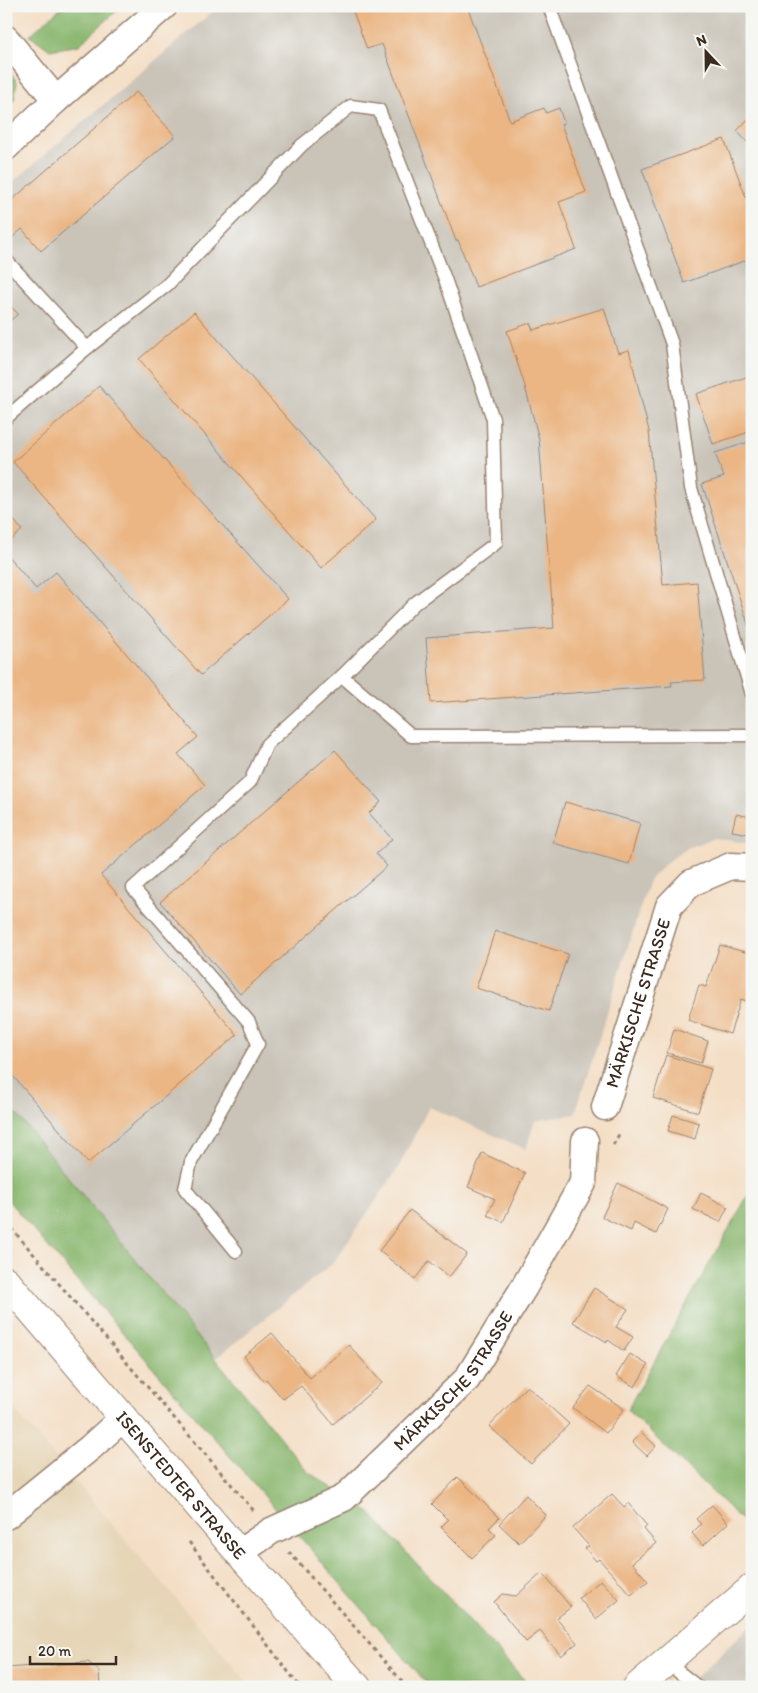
<svg xmlns="http://www.w3.org/2000/svg" width="758" height="1693" font-family="Itim,sans-serif">
  <style>
    .built { fill: #e6d6b7 }
    .industrial { fill: #c9c3b8 }
    .forest { fill: #8ab76f; stroke: #627046 }
    .building { fill: #ebb684 }
    .lines { fill: none; stroke-linecap: round; stroke-linejoin: round }
    .lane-casing { stroke: #988472; stroke-width: 15 }
    .street-casing { stroke: #988472; stroke-width: 29 }
    .secondary-casing { stroke: #988472; stroke-width: 30 }
    .path { stroke: #988472; stroke-width: 3; stroke-dasharray: 4 4; stroke-linecap: butt }
    .lane { stroke: #fff; stroke-width: 12 }
    .street { stroke: #fff; stroke-width: 26 }
    .secondary { stroke: #fff; stroke-width: 28 }
    .labels { text-anchor: middle; stroke-width: 4; stroke-linejoin: round; paint-order: stroke }
    .street-label { font-size: 18px; fill: #3b2a1e; stroke: #f6f6f2 }
  </style>
  <rect width="100%" height="100%" fill="#f6f6f2"/>
  <filter id="ink" filterUnits="userSpaceOnUse"><feTurbulence type="fractalNoise" baseFrequency=".02" numOctaves="2"/><feDisplacementMap in="SourceGraphic" scale="10" xChannelSelector="R" yChannelSelector="G"/><feConvolveMatrix kernelMatrix="1 2 1 2 8 2 1 2 1" color-interpolation-filters="sRGB"/></filter>
  <filter id="wash" filterUnits="userSpaceOnUse"><feTurbulence type="fractalNoise" baseFrequency=".0096" numOctaves="4" result="noise"/><feDisplacementMap in="SourceGraphic" scale="20" xChannelSelector="R" yChannelSelector="G"/><feGaussianBlur stdDeviation="1.12" result="paint"/><feColorMatrix in="noise" values="0 0 0 0 0 0 0 0 0 0 0 0 0 0 0 0 0 1.4 0 .05"/><feComposite in="paint" operator="in"/></filter>
  <g filter="url(#wash)">
    <rect width="100%" height="100%" fill="#f4dec5"/>
    <!-- built -->
    <polygon class="built" points="6,1400 251,1687 6,1687"/>
    <!-- industrial -->
    <g class="industrial">
      <polygon points="219,6 752,6 752,844 715,838 689,847 667,862 649,880 575,1114 535,1121 526,1149 429,1107 397,1170 333,1263 216,1358 6,1101 6,188"/>
      <polygon points="752,1624 752,1687 686,1687"/>
    </g>
    <!-- forest -->
    <g class="forest">
      <polygon points="63,6 122,6 79,45 50,50 30,35"/>
      <polygon points="6,65 17,82 14,100 6,107"/>
      <polygon points="6,1101 308,1472 369,1512 531,1687 430,1687 6,1198"/>
      <polygon points="752,1188 752,1530 627,1410"/>
    </g>
    <g id="blocks">
      <!-- building -->
      <g class="building">
        <polygon points="351,6 467,6 510,121 544,108 546,113 559,108 564,123 561,124 586,192 559,202 576,249 476,287 458,240 456,241 382,44 367,49"/>
        <polygon points="136,92 175,136 41,251 22,229 12,238 6,231 6,194 12,200"/>
        <polygon points="752,118 752,139 747,142 737,131 747,120"/>
        <polygon points="724,139 752,213 752,258 684,283 642,169"/>
        <polygon points="6,301 18,314 6,324"/>
        <polygon points="604,308 618,353 629,350 649,431 663,585 697,582 705,680 671,682 672,686 431,703 426,638 554,628 539,439 524,383 507,331 530,323 533,330"/>
        <polygon points="194,312 376,520 321,568 139,359"/>
        <polygon points="752,375 752,431 713,444 696,394"/>
        <polygon points="99,386 288,599 201,675 13,462"/>
        <polygon points="752,441 752,633 751,633 702,484 724,477 715,453"/>
        <polygon points="6,511 22,530 6,545"/>
        <polygon points="6,554 36,589 56,572 198,737 178,754 205,785 101,875 237,1035 88,1163 6,1068"/>
        <polygon points="335,750 381,802 369,813 392,839 376,854 387,866 240,994 160,902"/>
        <polygon points="565,802 640,823 629,864 553,843"/>
        <polygon points="736,814 752,817 749,834 732,831"/>
        <polygon points="495,931 568,954 549,1011 476,988"/>
        <polygon points="720,945 752,954 752,1003 741,999 730,1034 688,1020 699,985 706,987"/>
        <polygon points="674,1029 708,1041 701,1063 667,1053"/>
        <polygon points="666,1055 711,1069 698,1112 653,1098"/>
        <polygon points="673,1115 699,1123 695,1139 668,1131"/>
        <polygon points="482,1153 525,1173 503,1222 487,1215 495,1199 468,1187"/>
        <polygon points="618,1183 668,1209 656,1234 634,1223 631,1231 602,1217"/>
        <polygon points="701,1193 728,1207 720,1222 693,1209"/>
        <polygon points="410,1210 467,1254 449,1277 429,1261 415,1279 379,1251"/>
        <polygon points="594,1288 628,1309 616,1327 633,1337 624,1351 608,1340 607,1342 573,1322"/>
        <polygon points="272,1333 310,1378 349,1345 382,1383 333,1424 301,1386 283,1399 266,1379 264,1381 244,1356"/>
        <polygon points="630,1354 648,1365 635,1387 616,1376"/>
        <polygon points="527,1386 569,1424 531,1464 489,1426"/>
        <polygon points="590,1386 624,1409 606,1433 573,1408"/>
        <polygon points="641,1432 656,1446 647,1456 632,1442"/>
        <polygon points="458,1477 499,1518 489,1528 496,1535 472,1558 441,1527 448,1520 432,1504"/>
        <polygon points="612,1494 624,1507 628,1503 647,1526 644,1529 656,1543 632,1563 648,1581 631,1595 599,1559 596,1561 585,1548 589,1546 573,1528"/>
        <polygon points="526,1495 546,1515 519,1543 499,1524"/>
        <polygon points="712,1505 728,1523 703,1546 692,1533 701,1524 696,1519"/>
        <polygon points="542,1573 571,1607 557,1618 577,1643 561,1656 540,1631 526,1642 494,1602 503,1594 516,1596"/>
        <polygon points="601,1580 619,1600 596,1619 579,1598"/>
        <polygon points="88,1662 99,1671 100,1687 6,1687 6,1668"/>
      </g>
    </g>
  </g>
  <g filter="url(#ink)">
    <use href="#blocks" fill-opacity="0" stroke="#988472" stroke-width="1"/>
    <g class="lines">
      <defs>
        <g id="lane">
          <polyline points="549,6 672,344 691,488 752,694"/>
          <polyline points="6,260 87,348 167,285 302,145 351,106 379,110 445,279 493,419 496,543 415,603 342,676 267,744 250,782 133,888 249,1022 258,1044 191,1162 185,1189 236,1251"/>
          <polyline points="6,418 87,348"/>
          <polyline points="342,676 411,736 752,735"/>
          <polyline points="666,1662 698,1687"/>
        </g>
        <g id="street">
          <polyline points="6,39 56,100"/>
          <polyline points="6,147 56,100 164,6"/>
          <path id="s1" d="M605,1107L669,906L691,883L731,866L752,867"/>
          <polyline points="6,1516 91,1447 123,1418"/>
          <path id="s2" d="M239,1553L271,1531L344,1498L467,1379L523,1289L583,1183L585,1141"/>
        </g>
        <g id="secondary">
          <path id="s3" d="M6,1281L239,1553L357,1687"/>
          <polyline points="637,1687 752,1588"/>
        </g>
      </defs>
      <!-- lane casing -->
      <use href="#lane" class="lane-casing"/>
      <!-- street casing -->
      <use href="#street" class="street-casing"/>
      <!-- secondary casing -->
      <use href="#secondary" class="secondary-casing"/>
      <!-- path -->
      <g class="path">
        <polyline points="613,1145 621,1131"/>
        <polyline points="6,1222 254,1511"/>
        <polyline points="189,1542 300,1687"/>
        <polyline points="289,1552 407,1687"/>
      </g>
      <!-- lane -->
      <use href="#lane" class="lane"/>
      <!-- street -->
      <use href="#street" class="street"/>
      <!-- secondary -->
      <use href="#secondary" class="secondary"/>
    </g>
  </g>
  <g class="labels">
    <!-- street labels -->
    <g class="street-label">
      <text dy="6" stroke="none"><textPath href="#s1" startOffset="109">MÄRKISCHE STRASSE</textPath></text>
      <text dy="6" stroke="none"><textPath href="#s2" startOffset="280">MÄRKISCHE STRASSE</textPath></text>
      <text dy="6" stroke="none"><textPath href="#s3" startOffset="269">ISENSTEDTER STRASSE</textPath></text>
    </g>
  </g>
  <!-- margin -->
  <rect width="758" height="1693" fill="none" stroke="#f6f6f2" stroke-width="25"/>
  <!-- north arrow -->
  <g transform="translate(706 52) rotate(338)" stroke="#f6f6f2" stroke-width="4" paint-order="stroke">
  <path d="M0-4L9 19L0 12L-9 19Z" fill="#3b2a1e"/>
  <text y="-8" font-size="14" font-weight="bold" text-anchor="middle" fill="#3b2a1e">N</text>
  </g>
  <!-- scale -->
  <path d="M30 1656v8h86v-8" fill="none" stroke="#3b2a1e" stroke-width="2.5"/>
  <text x="38" y="1656" font-size="15" fill="#3b2a1e" stroke="#f6f6f2" stroke-width="4" paint-order="stroke">20 m</text>
</svg>
